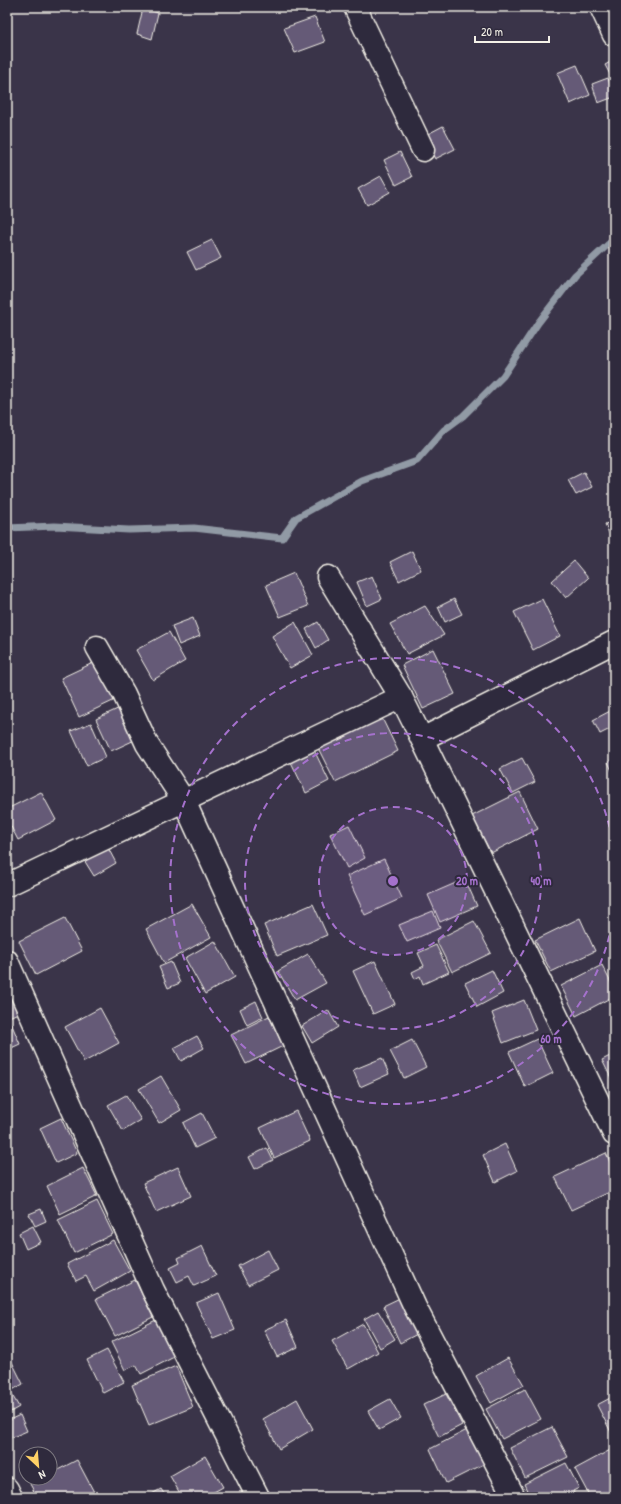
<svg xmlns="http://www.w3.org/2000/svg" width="621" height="1504" font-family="'Patrick Hand',sans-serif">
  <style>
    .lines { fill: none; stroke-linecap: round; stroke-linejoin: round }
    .stream { stroke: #919aa5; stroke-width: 7 }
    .building { fill: #655a77; stroke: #f4f1e8 }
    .street-casing { stroke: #f4f1e8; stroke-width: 25 }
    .street { stroke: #2f2a3d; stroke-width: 22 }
    .ring { fill: none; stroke: #a571cd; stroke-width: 2; stroke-dasharray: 7 5 }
    .centre { fill: #a571cd; stroke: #2f2a3d; stroke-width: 2 }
    .ring-label { font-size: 12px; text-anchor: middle; font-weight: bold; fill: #a571cd; stroke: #2f2a3d; stroke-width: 4; stroke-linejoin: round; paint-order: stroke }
  </style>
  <rect width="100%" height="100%" fill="#3a3449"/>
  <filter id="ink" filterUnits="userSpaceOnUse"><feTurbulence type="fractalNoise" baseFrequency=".025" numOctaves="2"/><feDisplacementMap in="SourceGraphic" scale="8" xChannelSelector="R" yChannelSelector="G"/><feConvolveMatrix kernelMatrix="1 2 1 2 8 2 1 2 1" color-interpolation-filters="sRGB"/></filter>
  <g filter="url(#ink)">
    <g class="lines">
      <!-- stream -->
      <polyline class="stream" points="7,528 55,526 129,530 194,528 282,538 296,518 362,481 417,461 444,430 463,416 503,376 538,323 575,275 614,239"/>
    </g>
    <!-- building -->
    <g class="building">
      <polygon points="143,8 158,13 152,39 137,34"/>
      <polygon points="315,17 325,42 295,53 284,28"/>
      <polygon points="614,60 614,82 605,65"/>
      <polygon points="577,65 590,95 570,104 557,73"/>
      <polygon points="608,78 614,97 598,103 592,84"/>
      <polygon points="443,126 455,149 435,159 424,136"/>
      <polygon points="400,152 412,177 396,185 384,160"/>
      <polygon points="381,176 390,192 367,205 358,189"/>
      <polygon points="212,240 221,258 196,270 187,252"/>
      <polygon points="584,472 592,487 576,495 568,480"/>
      <polygon points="614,521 614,539 612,540 605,524"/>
      <polygon points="412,551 421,570 399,581 390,562"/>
      <polygon points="574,561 588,578 566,598 552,581"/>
      <polygon points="294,573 308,606 280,617 266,585"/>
      <polygon points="372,576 382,599 367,606 357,582"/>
      <polygon points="454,599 462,614 445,622 438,607"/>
      <polygon points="542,599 560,636 533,650 514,612"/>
      <polygon points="425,606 444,635 407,654 390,624"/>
      <polygon points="193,618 200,636 179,645 172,626"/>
      <polygon points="295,622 313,655 290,668 272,636"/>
      <polygon points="318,622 328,640 316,648 306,629"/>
      <polygon points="169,632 185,661 153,680 136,650"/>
      <polygon points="433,649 455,694 423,709 402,665"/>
      <polygon points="97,661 115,700 79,717 61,678"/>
      <polygon points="124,706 139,738 111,751 96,719"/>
      <polygon points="614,709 614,727 600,734 593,720"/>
      <polygon points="380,714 398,751 335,782 317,746"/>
      <polygon points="91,723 106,757 87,766 71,731"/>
      <polygon points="313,748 329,781 306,793 290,760"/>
      <polygon points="522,758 535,782 513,793 500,769"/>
      <polygon points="614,759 614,775 608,762"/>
      <polygon points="41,792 56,820 18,840 7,819 7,809"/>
      <polygon points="520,792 538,829 491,853 472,816"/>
      <polygon points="349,825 365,858 347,868 330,834"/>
      <polygon points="107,846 116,863 94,876 84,860"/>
      <polygon points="384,859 402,898 365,915 347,876"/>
      <polygon points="465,879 477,906 440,922 428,895"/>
      <polygon points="192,904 211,937 164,963 146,929"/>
      <polygon points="313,904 327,935 277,956 264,925"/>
      <polygon points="433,911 440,928 407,942 399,925"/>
      <polygon points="65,918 82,951 36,975 19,941"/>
      <polygon points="580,918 595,951 551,972 535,940"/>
      <polygon points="474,921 491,953 452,972 436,940"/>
      <polygon points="215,941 235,977 205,994 185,958"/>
      <polygon points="436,945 449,972 423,984 420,976 415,979 412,972 424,966 418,953"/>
      <polygon points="308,954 326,983 295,1000 278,971"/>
      <polygon points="375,961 395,1004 373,1014 353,971"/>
      <polygon points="171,962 180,983 168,988 159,967"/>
      <polygon points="602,965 614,989 614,996 576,1016 561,986"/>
      <polygon points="492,970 503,993 477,1007 465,983"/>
      <polygon points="8,991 18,1013 7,1018 7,992"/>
      <polygon points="524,1000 536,1030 503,1043 492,1013"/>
      <polygon points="256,1001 263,1017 247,1025 240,1009"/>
      <polygon points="100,1008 119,1043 84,1062 65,1027"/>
      <polygon points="328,1010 338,1027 312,1043 302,1026"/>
      <polygon points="269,1016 283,1046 246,1064 231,1035"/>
      <polygon points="11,1023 20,1044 7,1050 7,1025"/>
      <polygon points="197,1036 204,1048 181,1061 174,1048"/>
      <polygon points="537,1039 553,1073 525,1087 509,1052"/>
      <polygon points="412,1040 426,1067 404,1078 390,1051"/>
      <polygon points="614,1054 614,1084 602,1060"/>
      <polygon points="382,1058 389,1074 360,1087 353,1070"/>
      <polygon points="161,1076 181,1110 159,1123 139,1089"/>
      <polygon points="126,1095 141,1120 123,1131 108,1105"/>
      <polygon points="296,1111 310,1141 274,1158 260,1128"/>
      <polygon points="202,1113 215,1138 195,1148 183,1123"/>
      <polygon points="61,1118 77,1153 56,1163 40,1128"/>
      <polygon points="505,1144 517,1171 495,1182 483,1155"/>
      <polygon points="267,1148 273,1160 255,1169 249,1157"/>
      <polygon points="606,1153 614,1171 614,1190 571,1210 555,1177"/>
      <polygon points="178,1167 191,1196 156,1212 143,1183"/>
      <polygon points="83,1168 97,1196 60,1214 47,1186"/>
      <polygon points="97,1201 113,1234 74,1253 58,1220"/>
      <polygon points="41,1209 46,1221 35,1226 29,1214"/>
      <polygon points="33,1226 41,1242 26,1249 19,1233"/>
      <polygon points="113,1240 130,1271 94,1291 86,1276 76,1281 67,1264"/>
      <polygon points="202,1246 216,1276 194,1286 189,1276 177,1282 170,1268 180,1263 178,1258"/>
      <polygon points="268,1250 278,1270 248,1285 238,1266"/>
      <polygon points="135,1280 153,1317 115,1336 96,1299"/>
      <polygon points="219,1293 235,1330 213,1339 196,1303"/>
      <polygon points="406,1295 423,1331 400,1343 383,1306"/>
      <polygon points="378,1311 395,1339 380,1348 364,1319"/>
      <polygon points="156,1320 174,1357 141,1374 136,1365 125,1370 111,1342"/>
      <polygon points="286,1320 298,1347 277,1357 264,1330"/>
      <polygon points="363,1324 378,1352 348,1369 332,1341"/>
      <polygon points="107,1350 124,1382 103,1393 87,1360"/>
      <polygon points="7,1352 23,1384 7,1393"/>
      <polygon points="508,1358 524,1385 491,1403 476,1376"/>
      <polygon points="176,1366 193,1407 149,1425 132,1385"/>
      <polygon points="525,1389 541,1419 502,1439 486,1409"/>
      <polygon points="446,1394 462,1425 439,1437 423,1405"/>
      <polygon points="12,1395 19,1407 7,1414 7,1397"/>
      <polygon points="614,1396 614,1438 597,1405"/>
      <polygon points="297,1399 313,1429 279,1449 263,1419"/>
      <polygon points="390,1399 401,1418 379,1430 368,1411"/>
      <polygon points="20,1415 27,1431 8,1439 7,1421"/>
      <polygon points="552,1427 568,1457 525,1478 510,1448"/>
      <polygon points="467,1430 484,1464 446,1483 430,1449"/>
      <polygon points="614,1448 614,1493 607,1497 590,1497 575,1469"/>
      <polygon points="205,1456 223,1487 205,1497 182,1497 170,1476"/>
      <polygon points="77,1460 95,1494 89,1497 37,1497 30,1484 42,1478 50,1478 50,1474"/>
      <polygon points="566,1463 579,1488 573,1491 576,1497 530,1497 524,1484"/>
      <polygon points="161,1489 166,1497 146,1497"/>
    </g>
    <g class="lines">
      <defs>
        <g id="street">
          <polyline points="355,7 423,150"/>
          <polyline points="601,7 614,35"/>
          <polyline points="328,577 401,697"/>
          <polyline points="97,647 124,694 147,744 184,801 415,1307 514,1497"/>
          <polyline points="422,739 614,1134"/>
          <polyline points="7,885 401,697 422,739 614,642"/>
          <polyline points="7,961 153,1290 258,1497"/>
          <polyline points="7,1489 11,1497"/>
        </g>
      </defs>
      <!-- street casing -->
      <use href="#street" class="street-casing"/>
      <!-- street -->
      <use href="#street" class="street"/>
    </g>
  </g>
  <!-- distance rings -->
  <circle cx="393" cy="881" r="74" fill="#a571cd" fill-opacity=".12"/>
  <g class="ring">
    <circle cx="393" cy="881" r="74"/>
    <circle cx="393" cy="881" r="148"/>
    <path d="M614 912A223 223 0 1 1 614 850"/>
  </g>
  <circle cx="393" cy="881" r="6" class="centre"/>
  <g class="ring-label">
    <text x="467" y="885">20 m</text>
    <text x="541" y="885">40 m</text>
    <text x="551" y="1043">60 m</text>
  </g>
  <!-- margin -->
  <rect width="621" height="1504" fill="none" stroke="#2f2a3d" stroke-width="24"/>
  <rect x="12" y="12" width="597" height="1480" fill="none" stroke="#f4f1e8" stroke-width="1.5" filter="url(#ink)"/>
  <!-- north arrow -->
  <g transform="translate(38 1466) rotate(154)"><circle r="19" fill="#2f2a3d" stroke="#7e7a81"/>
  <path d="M0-3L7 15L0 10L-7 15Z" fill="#ffd166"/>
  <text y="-6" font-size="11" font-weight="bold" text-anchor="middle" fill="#f4f1e8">N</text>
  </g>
  <!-- scale -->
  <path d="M475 36v6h74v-6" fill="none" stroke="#f4f1e8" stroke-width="2"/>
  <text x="481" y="36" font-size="12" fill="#f4f1e8" stroke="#2f2a3d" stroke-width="3" paint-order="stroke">20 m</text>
</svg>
